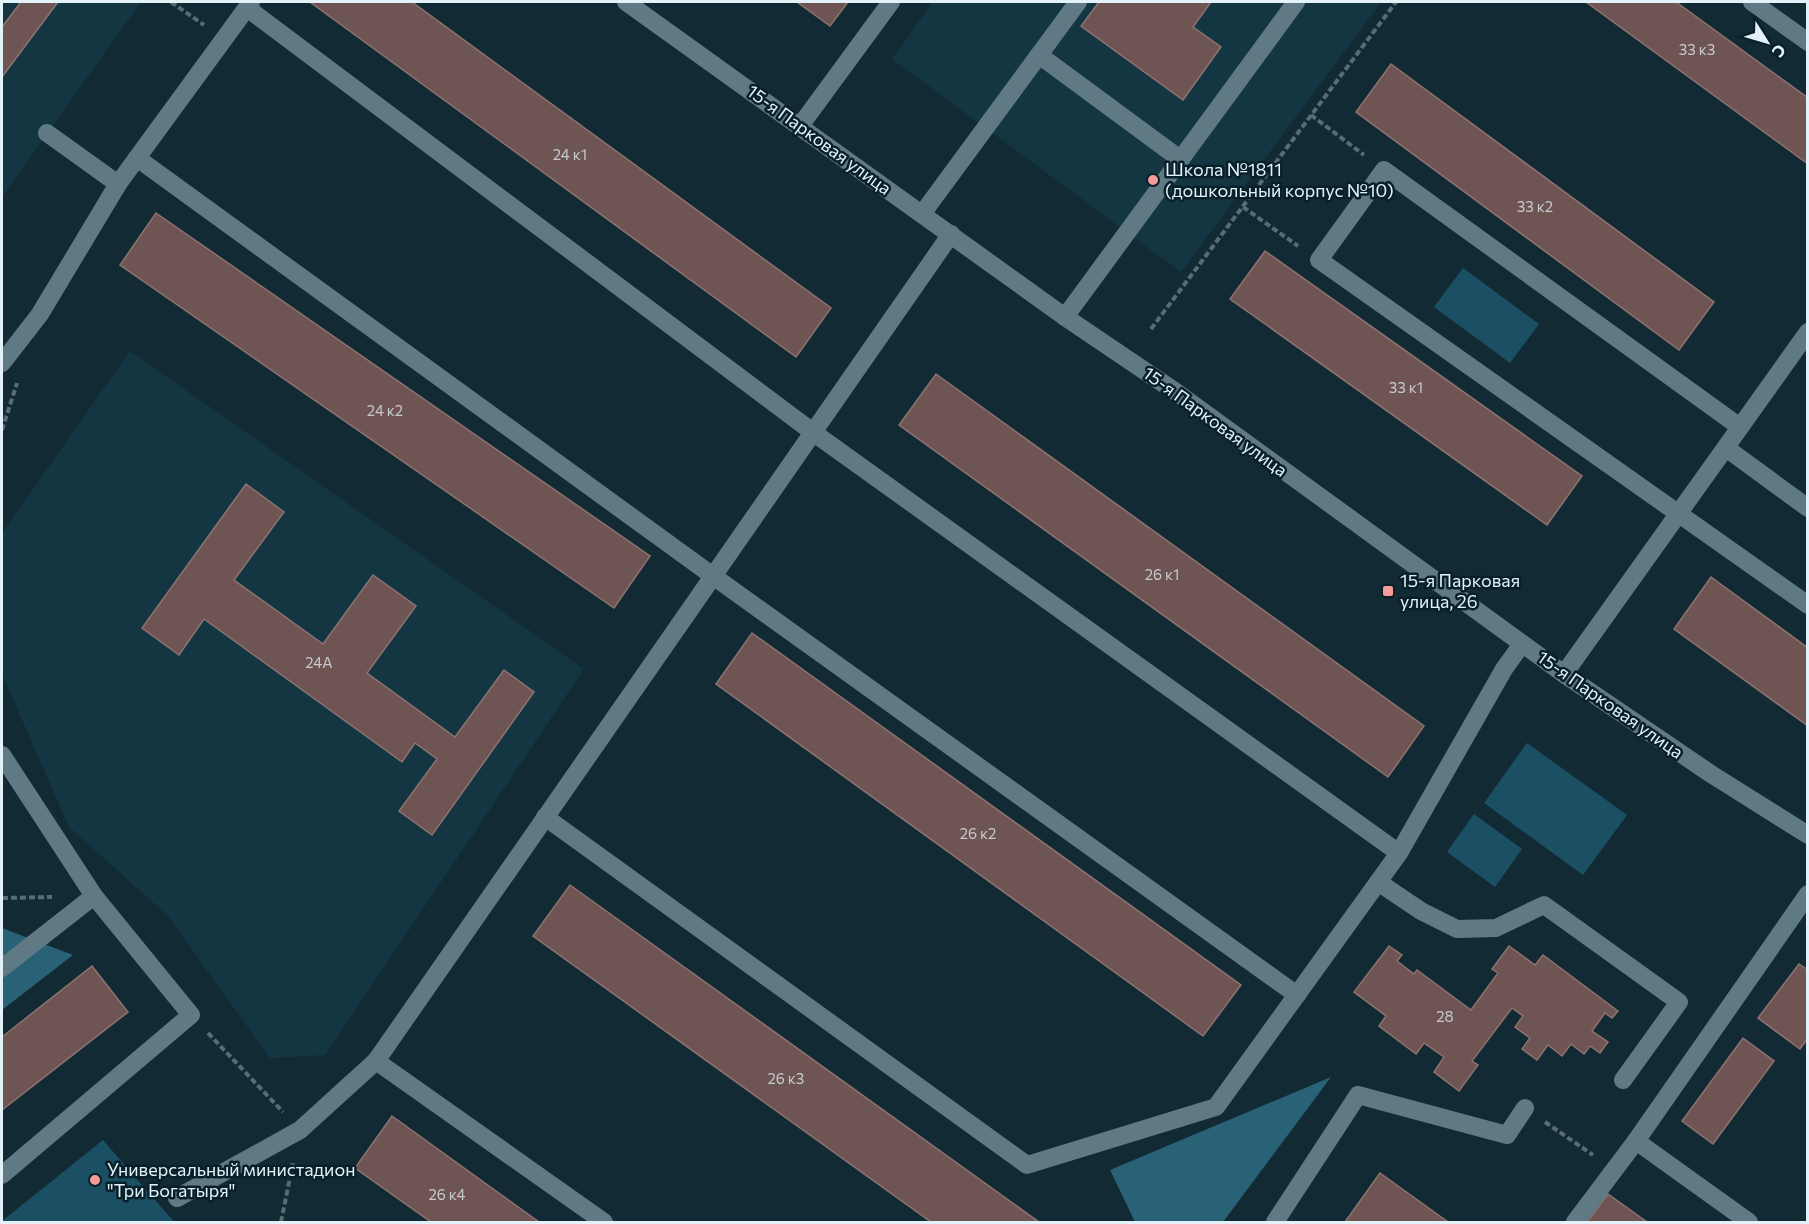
<svg xmlns="http://www.w3.org/2000/svg" width="1809" height="1224" font-family="Commissioner,sans-serif">
  <style>
    .built { fill: #143643 }
    .green { fill: #1b5064 }
    .forest { fill: #296176 }
    .building { fill: #6e5452; stroke: #8e7371; stroke-width: 1.5 }
    .lines { fill: none; stroke-linecap: round; stroke-linejoin: round }
    .path { stroke: #576c75; stroke-width: 4; stroke-dasharray: 6 3; stroke-linecap: butt }
    .minor { stroke: #5f7985; stroke-width: 18 }
    .poi-dot { fill: #f59b99; stroke: #08202a; stroke-width: 2 }
    .labels { text-anchor: middle; stroke-width: 5; stroke-linejoin: round; paint-order: stroke }
    .number-label { font-size: 15px; fill: #c6cace }
    .street-label { font-size: 18px; fill: #e3f1f8; stroke: #08202a }
    .poi-label { font-size: 18px; fill: #e3f1f8; stroke: #08202a; text-anchor: start }
  </style>
  <rect width="100%" height="100%" fill="#122a34"/>
  <!-- built -->
  <g class="built">
    <polygon points="2,2 141,2 2,197"/>
    <polygon points="933,2 1381,2 1181,272 892,59"/>
    <polygon points="130,351 584,669 325,1055 270,1058 167,915 69,827 2,674 2,533"/>
  </g>
  <!-- green -->
  <g class="green">
    <polygon points="1463,268 1539,324 1510,363 1434,307"/>
    <polygon points="1527,743 1627,815 1583,875 1484,803"/>
    <polygon points="1474,814 1522,849 1495,887 1447,852"/>
    <polygon points="103,1140 174,1222 2,1222 2,1221"/>
  </g>
  <!-- forest -->
  <g class="forest">
    <polygon points="2,928 73,955 2,1010"/>
    <polygon points="1331,1077 1223,1222 1135,1222 1110,1170"/>
  </g>
  <!-- building -->
  <g class="building">
    <polygon points="21,2 58,2 2,77 2,27"/>
    <polygon points="310,2 412,2 831,308 796,357"/>
    <polygon points="797,2 848,2 830,26"/>
    <polygon points="1099,2 1211,2 1193,27 1221,47 1183,100 1081,26"/>
    <polygon points="1586,2 1676,2 1808,98 1808,164"/>
    <polygon points="1391,64 1714,302 1679,350 1356,112"/>
    <polygon points="156,213 650,556 614,608 120,265"/>
    <polygon points="1265,251 1582,476 1547,525 1230,299"/>
    <polygon points="936,374 1424,726 1388,777 899,425"/>
    <polygon points="246,484 284,512 234,580 323,644 373,575 416,606 367,673 455,737 504,670 534,692 432,835 399,811 437,759 415,743 402,762 204,619 179,655 142,628"/>
    <polygon points="1711,577 1808,648 1808,726 1674,629"/>
    <polygon points="752,633 1241,985 1203,1036 716,684"/>
    <polygon points="570,885 1039,1222 931,1222 533,936"/>
    <polygon points="1389,946 1402,955 1397,961 1414,974 1417,970 1471,1010 1498,973 1492,969 1509,946 1535,965 1543,955 1618,1011 1612,1018 1605,1013 1592,1031 1608,1042 1600,1053 1590,1046 1584,1054 1571,1044 1562,1056 1548,1045 1537,1060 1522,1049 1530,1038 1515,1027 1523,1016 1512,1008 1472,1061 1478,1065 1459,1091 1434,1072 1444,1057 1424,1043 1416,1054 1379,1026 1386,1016 1354,992"/>
    <polygon points="1799,964 1808,970 1808,1038 1800,1049 1758,1018"/>
    <polygon points="92,966 128,1012 2,1110 2,1037"/>
    <polygon points="1743,1038 1774,1061 1713,1144 1682,1121"/>
    <polygon points="392,1116 539,1222 431,1222 355,1168"/>
    <polygon points="1380,1173 1448,1222 1345,1222"/>
    <polygon points="1608,1194 1647,1222 1587,1222"/>
  </g>
  <g class="lines">
    <!-- path -->
    <g class="path">
      <polyline points="171,2 204,25"/>
      <polyline points="1311,115 1364,155"/>
      <polyline points="1243,207 1298,246"/>
      <polyline points="1151,329 1396,2"/>
      <polyline points="2,430 17,383"/>
      <polyline points="2,898 52,897"/>
      <polyline points="208,1033 283,1112"/>
      <polyline points="1545,1122 1593,1155"/>
      <polyline points="281,1222 293,1163"/>
    </g>
    <!-- minor -->
    <g class="minor">
      <polyline points="626,2 1065,317 1176,392 1564,674 1711,774 1808,835"/>
      <polyline points="1752,2 1808,42"/>
      <polyline points="247,8 814,433 1399,853"/>
      <polyline points="1039,55 1180,159"/>
      <polyline points="800,126 891,2"/>
      <polyline points="47,133 118,184"/>
      <polyline points="137,158 713,576 1297,995"/>
      <polyline points="922,214 1078,2"/>
      <polyline points="1065,317 1296,2"/>
      <polyline points="2,363 40,314 118,184 251,2"/>
      <polyline points="1740,427 1384,170 1319,260 1808,605"/>
      <polyline points="1726,448 1808,508"/>
      <polyline points="1564,674 1808,332"/>
      <polyline points="2,755 94,896 191,1015 2,1175"/>
      <polyline points="545,817 1027,1165 1216,1107 1399,853 1504,669 1522,644"/>
      <polyline points="1378,882 1421,911 1457,929 1496,928 1544,905 1679,1002 1623,1080"/>
      <polyline points="2,968 94,896"/>
      <polyline points="177,1198 300,1130 376,1061"/>
      <polyline points="604,1222 376,1061 951,234"/>
      <polyline points="1275,1222 1358,1095 1507,1135 1525,1108"/>
      <polyline points="1575,1222 1636,1141"/>
      <polyline points="1749,1222 1636,1141 1808,894"/>
    </g>
  </g>
  <!-- markers -->
  <g class="poi-dot">
    <circle cx="1153" cy="180" r="6"/>
    <rect x="1382" y="585" width="12" height="12" rx="3"/>
    <circle cx="95" cy="1180" r="6"/>
  </g>
  <g class="labels">
    <!-- number labels -->
    <g class="number-label">
      <text x="1697" y="55">33 к3</text>
      <text x="570" y="160">24 к1</text>
      <text x="1535" y="212">33 к2</text>
      <text x="1406" y="393">33 к1</text>
      <text x="385" y="416">24 к2</text>
      <text x="1162" y="580">26 к1</text>
      <text x="319" y="668">24А</text>
      <text x="978" y="839">26 к2</text>
      <text x="1445" y="1022">28</text>
      <text x="786" y="1084">26 к3</text>
      <text x="447" y="1200">26 к4</text>
    </g>
    <!-- street labels -->
    <g class="street-label">
      <text transform="translate(819 140) rotate(36)" y="6">15-я Парковая улица</text>
      <text transform="translate(1215 422) rotate(36)" y="6">15-я Парковая улица</text>
      <text transform="translate(1610 705) rotate(35)" y="6">15-я Парковая улица</text>
    </g>
    <!-- poi labels -->
    <g class="poi-label">
      <text x="1165" y="176">Школа №1811<tspan x="1165" dy="21">(дошкольный корпус №10)</tspan></text>
      <text x="1400" y="587">15-я Парковая<tspan x="1400" dy="21">улица, 26</tspan></text>
      <text x="107" y="1176">Универсальный министадион<tspan x="107" dy="21">"Три Богатыря"</tspan></text>
    </g>
  </g>
  <!-- border -->
  <rect width="1809" height="1224" fill="none" stroke="#e3f1f8" stroke-width="6"/>
  <!-- north arrow -->
  <g transform="translate(1767 42) rotate(127)" stroke="#08202a" stroke-width="4.5" paint-order="stroke">
  <path d="M0-4.5L10 22L0 15L-10 22Z" fill="#e3f1f8"/>
  <text y="-9" font-size="16" font-weight="bold" text-anchor="middle" fill="#e3f1f8">С</text>
  </g>
</svg>
